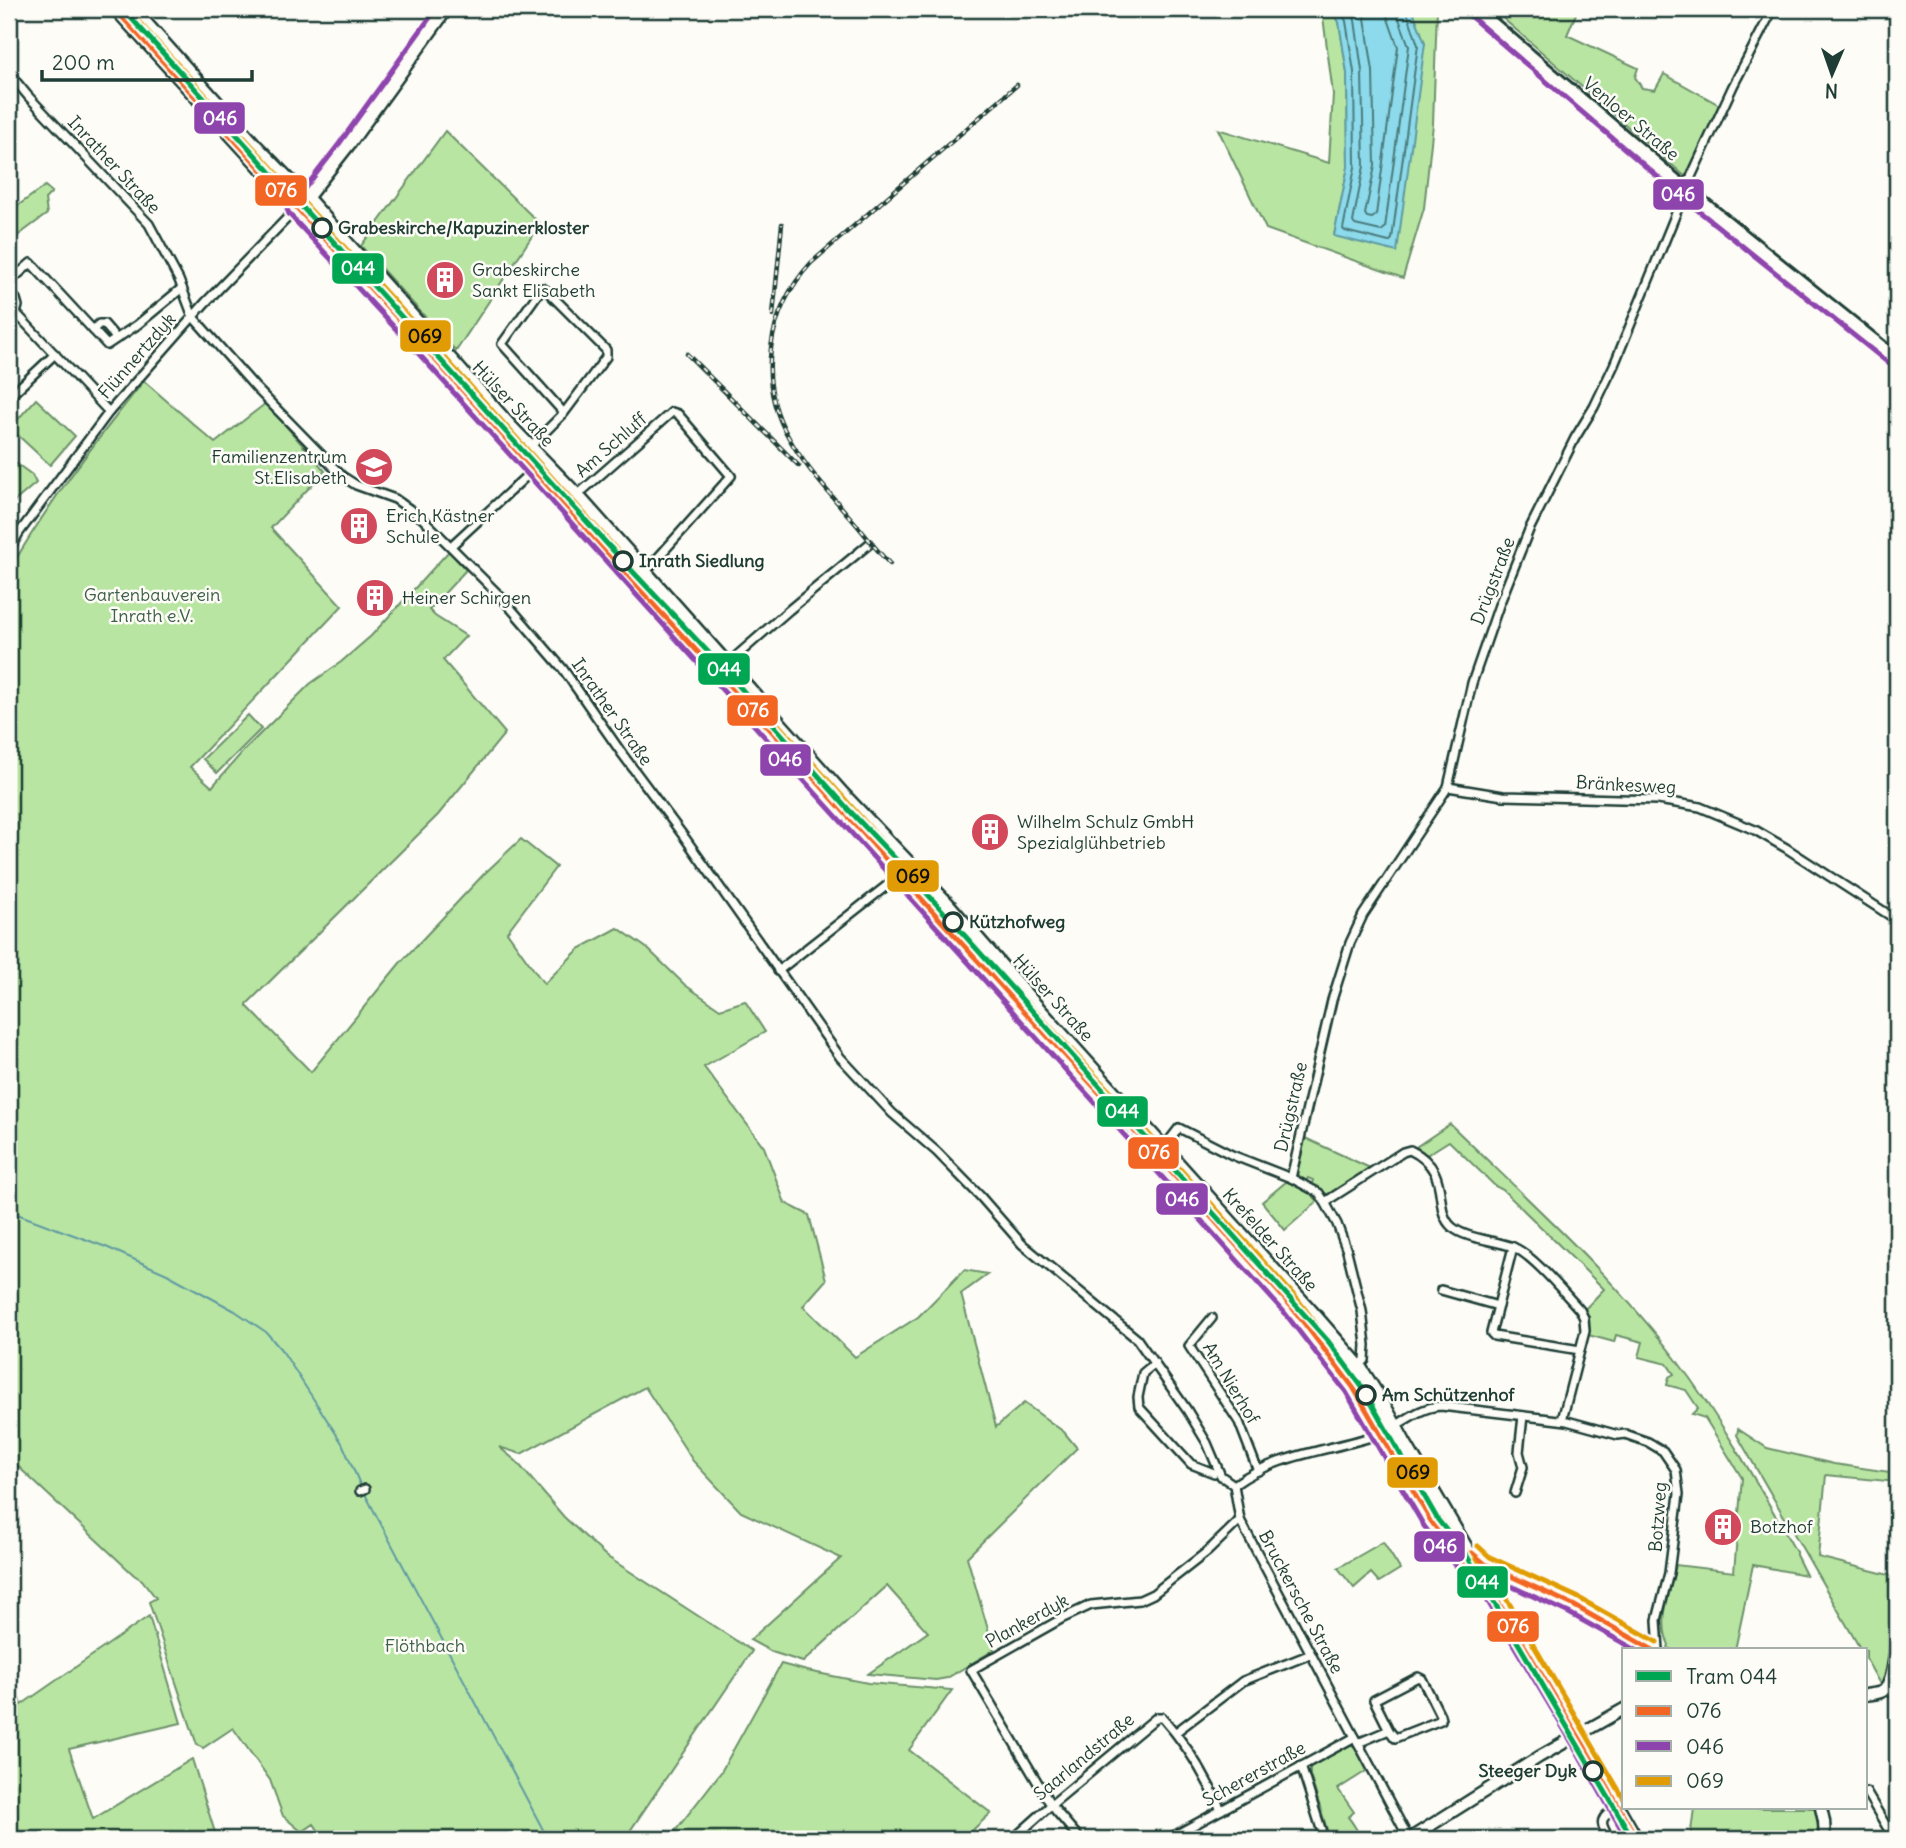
<svg xmlns="http://www.w3.org/2000/svg" width="1906" height="1848" font-family="Delius,sans-serif">
  <style>
    .green { fill: #b9e5a2; stroke: #6c916b; stroke-width: 2 }
    .water { fill: #8cdaeb; stroke: #609ba2; stroke-width: 2 }
    .lines { fill: none; stroke-linecap: round; stroke-linejoin: round }
    .shore { stroke: #4b7c7d; stroke-width: 2 }
    .stream { stroke: #609ba2; stroke-width: 2 }
    .street-casing { stroke: #1f3d34; stroke-width: 12 }
    .secondary-casing { stroke: #1f3d34; stroke-width: 15 }
    .primary-casing { stroke: #1f3d34; stroke-width: 16 }
    .street { stroke: #fdfcf7; stroke-width: 7 }
    .secondary { stroke: #fdfcf7; stroke-width: 10 }
    .primary { stroke: #fdfcf7; stroke-width: 10 }
    .rail-casing { stroke: #1f3d34; stroke-width: 4.5 }
    .rail { stroke: #fdfcf7; stroke-width: 2; stroke-dasharray: 5; stroke-linecap: butt }
    .bus-1-casing { stroke: #fdfcf7; stroke-width: 10 }
    .bus-2-casing { stroke: #fdfcf7; stroke-width: 10 }
    .bus-3-casing { stroke: #fdfcf7; stroke-width: 10 }
    .bus-1 { stroke: #f26522; stroke-width: 5 }
    .bus-2 { stroke: #8e44ad; stroke-width: 5 }
    .bus-3 { stroke: #e19c05; stroke-width: 5 }
    .tram-1-casing { stroke: #fdfcf7; stroke-width: 10 }
    .tram-1 { stroke: #00a651; stroke-width: 5 }
    .stop-dot { fill: #fdfcf7; stroke: #1f3d34; stroke-width: 3.5 }
    .labels { text-anchor: middle; stroke-width: 5; stroke-linejoin: round; paint-order: stroke }
    .street-label { font-size: 18px; fill: #1f3d34; stroke: #fdfcf7 }
    .stop-label { font-size: 18px; font-weight: bold; fill: #1f3d34; stroke: #fdfcf7; text-anchor: start }
    .poi-label { font-size: 18px; fill: #1f3d34; stroke: #fdfcf7; text-anchor: start }
    .park-label { font-size: 18px; fill: #3e5f4a; stroke: #fdfcf7 }
    .line-badge { stroke: #fdfcf7; stroke-width: 2.5 }
    .badge-label { font-size: 19px; text-anchor: middle; font-weight: bold; fill: #fff }
    .pale-badge-label { font-size: 19px; text-anchor: middle; font-weight: bold; fill: #111 }
  </style>
  <rect width="100%" height="100%" fill="#fdfcf7"/>
  <filter id="ink" filterUnits="userSpaceOnUse"><feTurbulence type="fractalNoise" baseFrequency=".0143" numOctaves="2"/><feDisplacementMap in="SourceGraphic" scale="14" xChannelSelector="R" yChannelSelector="G"/><feConvolveMatrix kernelMatrix="1 2 1 2 8 2 1 2 1" color-interpolation-filters="sRGB"/></filter>
  <g filter="url(#ink)">
    <!-- green -->
    <g class="green">
      <polygon points="1322,9 1332,9 1339,22 1347,73 1348,167 1334,235 1425,43 1412,9 1437,9 1433,124 1424,208 1403,278 1266,229 1218,129 1329,163 1333,94"/>
      <polygon points="1492,9 1578,9 1567,35 1638,68 1635,77 1642,88 1655,90 1664,74 1721,106 1687,178"/>
      <polygon points="445,131 540,224 456,351 361,246"/>
      <polygon points="45,186 52,192 45,199 47,214 9,242 9,212"/>
      <path d="M144,381L215,443L266,403L325,471L271,528L342,606L190,767L212,787L245,749L310,684L341,662L371,636L449,551L466,570L429,610L435,616L466,636L443,660L505,733L438,815L247,1004V1006L311,1072L400,963L484,874L521,839L556,867L507,932L544,984L579,949L618,928L648,949L685,985L720,1009L745,1001L765,1032L704,1067L764,1147L785,1203L809,1215L826,1280L803,1306L855,1357L918,1317L964,1270L988,1274L961,1294L996,1427L1024,1403L1064,1432L1077,1448L967,1557L994,1650L947,1678L936,1680L868,1674L928,1632L887,1586L803,1662L772,1652L750,1640L841,1558L741,1512L693,1461L645,1387L521,1454L499,1447L516,1461L564,1517L606,1556L752,1651L630,1831L638,1839H324L314,1824L302,1832L283,1816L270,1780L233,1728L203,1748L197,1745L149,1602L156,1598L142,1580L134,1575L9,1458V571C48,503 95,442 144,381Z"/>
      <polygon points="36,399 75,436 50,465 10,428"/>
      <polygon points="9,458 32,475 36,483 15,501 9,493"/>
      <polygon points="248,715 261,729 217,773 203,759"/>
      <path d="M1450,1124C1528,1200 1609,1272 1675,1358C1721,1419 1759,1486 1796,1552V1555L1806,1575L1753,1565L1735,1650H1671L1668,1647L1669,1645C1657,1620 1671,1590 1676,1565L1734,1572L1742,1478L1705,1418L1692,1414L1698,1408L1686,1390L1667,1385L1669,1377L1674,1374L1667,1364L1639,1357L1643,1342L1616,1335L1614,1342L1588,1335V1318L1584,1310L1604,1289L1503,1190L1495,1186L1449,1141L1425,1156L1416,1147Z"/>
      <polygon points="1305,1138 1370,1168 1329,1194 1322,1193 1312,1184 1313,1180 1308,1178 1306,1181 1297,1174"/>
      <polygon points="1287,1181 1312,1195 1318,1201 1285,1230 1262,1202"/>
      <polygon points="1738,1429 1767,1448 1834,1464 1897,1473 1897,1482 1826,1475 1818,1557 1897,1577 1897,1620 1886,1678 1881,1686 1866,1659 1866,1650 1861,1650 1737,1435"/>
      <polygon points="1383,1542 1400,1569 1379,1582 1371,1573 1354,1588 1338,1568"/>
      <polygon points="149,1616 181,1723 69,1749 93,1819 192,1759 217,1839 9,1839 9,1666 21,1705"/>
      <polygon points="781,1664 807,1671 868,1683 952,1690 909,1750 991,1813 963,1839 669,1839 721,1772"/>
      <path d="M1347,1745H1352L1356,1747L1368,1770L1338,1789L1354,1812L1348,1817C1354,1824 1357,1831 1362,1839H1330L1310,1775V1766Z"/>
      <polygon points="1694,1808 1815,1808 1820,1839 1690,1839"/>
    </g>
    <!-- water -->
    <polygon class="water" points="1332,9 1412,9 1425,43 1397,252 1334,236 1348,167 1347,73 1339,22"/>
    <g class="lines">
      <!-- shore -->
      <g class="shore">
        <polyline points="1340,9 1346,21 1354,72 1355,167 1343,229 1345,231 1389,242 1392,239 1418,45 1406,9"/>
        <polyline points="1350,9 1355,20 1362,71 1364,166 1353,222 1355,225 1381,231 1385,228 1409,46 1398,16 1397,9"/>
        <polyline points="1362,9 1365,18 1373,71 1375,166 1365,214 1367,217 1372,218 1376,215 1398,47 1388,19 1386,9"/>
      </g>
      <!-- stream -->
      <g class="stream">
        <polyline points="9,1211 106,1247 167,1274 235,1311 266,1332 283,1352 342,1443 362,1489"/>
        <polyline points="365,1494 548,1839"/>
      </g>
      <defs>
        <g id="street">
          <polyline points="9,73 28,96 149,224 179,280 193,317 256,388 342,476 356,485 395,499 422,518 502,598 563,669 623,755 685,838 840,1057 892,1113 937,1152 980,1196 1022,1244 1137,1339 1187,1410 1207,1443 1221,1476 1234,1485 1240,1520 1409,1839"/>
          <polyline points="9,282 31,263 107,345 137,325 182,288"/>
          <polyline points="9,292 16,299 18,306 16,313 109,412"/>
          <polyline points="9,318 10,317"/>
          <polyline points="93,330 99,324 104,324 116,338"/>
          <polyline points="9,397 55,354"/>
          <polyline points="530,447 564,413 606,357 606,350 547,291 542,288 502,344 564,413"/>
          <polyline points="566,505 672,412 678,414 731,476 646,571"/>
          <polyline points="451,546 534,469"/>
          <polyline points="9,550 19,533 109,412 205,303 296,209"/>
          <polyline points="717,673 789,610 869,544"/>
          <polyline points="1448,787 1503,796 1658,800 1700,807 1755,830 1786,848 1897,920"/>
          <polyline points="778,971 913,865"/>
          <polyline points="1165,1146 1179,1128 1232,1155 1291,1178 1319,1193 1325,1202 1337,1224 1347,1251 1362,1311 1366,1345 1365,1360 1360,1366 1346,1376"/>
          <polyline points="1291,1178 1332,1000 1350,943 1363,915 1448,787 1472,683 1499,605 1529,530 1575,438 1594,407 1614,365 1690,179 1733,86 1773,9"/>
          <path d="M1325,1202L1403,1152L1410,1150C1454,1171 1431,1209 1452,1227C1466,1239 1495,1240 1513,1247C1533,1255 1565,1294 1580,1310L1584,1318L1585,1331L1562,1420"/>
          <polyline points="1513,1247 1491,1333 1494,1336 1580,1350"/>
          <polyline points="1441,1290 1498,1306"/>
          <polyline points="1212,1318 1189,1346 1239,1422 1258,1471"/>
          <polyline points="1155,1363 1143,1373 1138,1397 1139,1407 1191,1464 1214,1473"/>
          <path d="M1234,1485C1276,1454 1329,1451 1377,1435C1400,1427 1416,1407 1441,1406L1567,1421L1618,1435L1625,1434L1648,1442L1663,1451L1676,1470L1679,1494L1669,1573L1657,1620L1659,1650"/>
          <polyline points="360,1491 365,1489"/>
          <polyline points="1515,1493 1523,1467 1519,1452 1523,1416"/>
          <polyline points="1491,1590 1490,1584 1493,1576 1503,1574"/>
          <polyline points="1886,1689 1897,1696"/>
          <polyline points="1176,1732 1243,1681 1311,1654"/>
          <polyline points="1358,1743 1389,1730 1395,1738 1441,1720 1440,1715 1422,1679 1418,1677 1374,1700 1389,1730"/>
          <polyline points="1301,1766 1321,1829 1322,1839"/>
          <polyline points="1866,1792 1894,1839"/>
          <path d="M1013,1839L1051,1805L1157,1717H1162C1187,1745 1206,1776 1221,1810"/>
          <polyline points="1080,1839 1051,1805 971,1670 1063,1618 1091,1605 1140,1600 1153,1594 1208,1551 1240,1520"/>
          <polyline points="1168,1839 1355,1737"/>
          <path d="M1610,1839C1598,1821 1600,1818 1618,1807"/>
        </g>
        <g id="secondary">
          <polyline points="115,9 414,336 659,610 781,741 935,914 1120,1115 1291,1306 1353,1387 1431,1521 1453,1550 1491,1590 1583,1744 1637,1839"/>
          <polyline points="134,9 257,146 308,198 512,427 578,495 843,793 948,903 1032,1000 1313,1312 1360,1366 1386,1407 1405,1442 1469,1551 1485,1564 1573,1605 1653,1650"/>
          <polyline points="304,202 349,145 447,9"/>
          <path d="M1866,1695C1871,1694 1878,1694 1883,1691C1893,1684 1895,1653 1897,1641"/>
          <polyline points="1821,1808 1824,1821 1825,1839"/>
          <polyline points="1409,1839 1539,1757 1624,1709"/>
        </g>
        <polyline id="primary" points="1476,9 1686,189 1897,359"/>
      </defs>
      <!-- street casing -->
      <use href="#street" class="street-casing"/>
      <!-- secondary casing -->
      <use href="#secondary" class="secondary-casing"/>
      <!-- primary casing -->
      <use href="#primary" class="primary-casing"/>
      <!-- street -->
      <use href="#street" class="street"/>
      <!-- secondary -->
      <use href="#secondary" class="secondary"/>
      <!-- primary -->
      <use href="#primary" class="primary"/>
      <defs>
        <g id="rail">
          <polyline points="773,315 782,224"/>
          <polyline points="687,354 799,466"/>
          <path d="M890,564C875,549 863,531 848,515C827,490 805,467 789,438C756,381 767,311 811,263L1017,85"/>
        </g>
      </defs>
      <!-- rail casing -->
      <use href="#rail" class="rail-casing"/>
      <!-- rail -->
      <use href="#rail" class="rail"/>
      <defs>
        <g id="bus-1">
          <polyline points="115,9 414,336 659,610 781,741 935,914 1120,1115 1291,1306 1353,1387 1431,1521 1453,1550 1491,1590 1583,1744 1637,1839"/>
          <polyline points="1472,1553 1485,1564 1573,1605 1653,1650"/>
        </g>
        <g id="bus-2">
          <polyline points="436,9 339,144 302,192 289,204 287,209 289,214 408,342 1284,1312 1346,1392 1424,1526 1447,1556 1484,1595 1575,1748 1627,1839"/>
          <polyline points="127,15 232,132 315,219"/>
          <polyline points="1470,16 1680,196 1892,366"/>
          <polyline points="1466,1560 1481,1572 1569,1613 1636,1650"/>
        </g>
        <g id="bus-3">
          <polyline points="127,9 420,330 665,604 788,735 941,908 1126,1109 1298,1300 1361,1383 1438,1516 1460,1544 1499,1586 1624,1799"/>
          <polyline points="1478,1546 1490,1557 1577,1597 1657,1642"/>
        </g>
      </defs>
      <!-- bus-1 casing -->
      <use href="#bus-1" class="bus-1-casing"/>
      <!-- bus-2 casing -->
      <use href="#bus-2" class="bus-2-casing"/>
      <!-- bus-3 casing -->
      <use href="#bus-3" class="bus-3-casing"/>
      <!-- bus-1 -->
      <use href="#bus-1" class="bus-1"/>
      <!-- bus-2 -->
      <use href="#bus-2" class="bus-2"/>
      <!-- bus-3 -->
      <use href="#bus-3" class="bus-3"/>
      <defs>
        <polyline id="tram-1" points="123,9 608,545 723,668 848,809 906,870 1328,1341 1362,1387 1438,1520 1467,1556 1633,1839"/>
      </defs>
      <!-- tram-1 casing -->
      <use href="#tram-1" class="tram-1-casing"/>
      <!-- tram-1 -->
      <use href="#tram-1" class="tram-1"/>
    </g>
  </g>
  <!-- icons -->
  <defs>
    <symbol id="building-disc" viewBox="-11 -11 22 22"><circle r="9.5" fill="#d1495b" stroke="#fdfcf7"/><path d="M-4-6H4V6H1V3H-1V6H-4ZM-2.5-4.3h1.7v1.8h-1.7ZM.8-4.3h1.7v1.8H.8ZM-2.5-1h1.7V.8h-1.7ZM.8-1h1.7V.8H.8Z" fill="#fff"/></symbol>
    <symbol id="school-disc" viewBox="-11 -11 22 22"><circle r="9.5" fill="#d1495b" stroke="#fdfcf7"/><path d="M0-5L7-2L0 1L-7-2ZM-4 1L0 2.5L4 1V4Q0 6-4 4Z" fill="#fff"/></symbol>
  </defs>
  <g fill-rule="evenodd">
    <use href="#building-disc" x="423" y="258" width="44" height="44"/>
    <use href="#school-disc" x="352" y="445" width="44" height="44"/>
    <use href="#building-disc" x="337" y="504" width="44" height="44"/>
    <use href="#building-disc" x="353" y="576" width="44" height="44"/>
    <use href="#building-disc" x="968" y="810" width="44" height="44"/>
    <use href="#building-disc" x="1701" y="1505" width="44" height="44"/>
  </g>
  <!-- markers -->
  <g class="stop-dot">
    <circle cx="322" cy="228" r="9"/>
    <circle cx="623" cy="561" r="9"/>
    <circle cx="953" cy="922" r="9"/>
    <circle cx="1366" cy="1395" r="9"/>
    <circle cx="1593" cy="1771" r="9"/>
  </g>
  <g class="labels">
    <!-- street labels -->
    <g class="street-label">
      <text transform="translate(1631 119) rotate(40)" y="6">Venloer Straße</text>
      <text transform="translate(114 165) rotate(47)" y="6">Inrather Straße</text>
      <text transform="translate(137 356) rotate(-49)" y="6">Flünnertzdyk</text>
      <text transform="translate(513 404) rotate(47)" y="6">Hülser Straße</text>
      <text transform="translate(611 445) rotate(-41)" y="6">Am Schluff</text>
      <text transform="translate(1493 581) rotate(-69)" y="6">Drügstraße</text>
      <text transform="translate(612 712) rotate(55)" y="6">Inrather Straße</text>
      <text transform="translate(1626 785) rotate(3)" y="6">Bränkesweg</text>
      <text transform="translate(1053 998) rotate(48)" y="6">Hülser Straße</text>
      <text transform="translate(1291 1107) rotate(-77)" y="6">Drügstraße</text>
      <text transform="translate(1270 1240) rotate(48)" y="6">Krefelder Straße</text>
      <text transform="translate(1231 1383) rotate(59)" y="6">Am Nierhof</text>
      <text transform="translate(1658 1517) rotate(-86)" y="6">Botzweg</text>
      <text transform="translate(1301 1602) rotate(62)" y="6">Bruckersche Straße</text>
      <text transform="translate(1027 1621) rotate(-29)" y="6">Plankerdyk</text>
      <text transform="translate(1084 1757) rotate(-40)" y="6">Saarlandstraße</text>
      <text transform="translate(1254 1774) rotate(-29)" y="6">Schererstraße</text>
    </g>
    <!-- stop labels -->
    <g class="stop-label">
      <text x="338" y="234">Grabeskirche/Kapuzinerkloster</text>
      <text x="639" y="567">Inrath Siedlung</text>
      <text x="969" y="928">Kützhofweg</text>
      <text x="1382" y="1401">Am Schützenhof</text>
      <text x="1577" y="1777" text-anchor="end">Steeger Dyk</text>
    </g>
    <!-- poi labels -->
    <g class="poi-label">
      <text x="472" y="276">Grabeskirche<tspan x="472" dy="21">Sankt Elisabeth</tspan></text>
      <text x="347" y="463" text-anchor="end">Familienzentrum<tspan x="347" dy="21">St.Elisabeth</tspan></text>
      <text x="386" y="522">Erich Kästner<tspan x="386" dy="21">Schule</tspan></text>
      <text x="402" y="604">Heiner Schirgen</text>
      <text x="1017" y="828">Wilhelm Schulz GmbH<tspan x="1017" dy="21">Spezialglühbetrieb</tspan></text>
      <text x="1750" y="1533">Botzhof</text>
    </g>
    <!-- park labels -->
    <g class="park-label">
      <text x="152" y="601">Gartenbauverein<tspan x="152" dy="21">Inrath e.V.</tspan></text>
      <text x="425" y="1652">Flöthbach</text>
    </g>
  </g>
  <g class="line-badge">
    <rect x="193" y="101" width="53" height="34" rx="7" fill="#8e44ad"/>
    <rect x="254" y="174" width="54" height="33" rx="7" fill="#f26522"/>
    <rect x="1652" y="178" width="53" height="33" rx="7" fill="#8e44ad"/>
    <rect x="331" y="252" width="54" height="33" rx="7" fill="#00a651"/>
    <rect x="399" y="319" width="53" height="34" rx="7" fill="#e19c05"/>
    <rect x="697" y="652" width="54" height="34" rx="7" fill="#00a651"/>
    <rect x="726" y="694" width="53" height="33" rx="7" fill="#f26522"/>
    <rect x="759" y="743" width="53" height="34" rx="7" fill="#8e44ad"/>
    <rect x="886" y="859" width="54" height="34" rx="7" fill="#e19c05"/>
    <rect x="1096" y="1095" width="53" height="33" rx="7" fill="#00a651"/>
    <rect x="1127" y="1136" width="53" height="34" rx="7" fill="#f26522"/>
    <rect x="1155" y="1182" width="54" height="34" rx="7" fill="#8e44ad"/>
    <rect x="1386" y="1456" width="53" height="33" rx="7" fill="#e19c05"/>
    <rect x="1413" y="1530" width="53" height="33" rx="7" fill="#8e44ad"/>
    <rect x="1456" y="1565" width="53" height="34" rx="7" fill="#00a651"/>
    <rect x="1486" y="1610" width="54" height="33" rx="7" fill="#f26522"/>
  </g>
  <g class="badge-label">
    <text x="220" y="125">046</text>
    <text x="281" y="197">076</text>
    <text x="1678" y="201">046</text>
    <text x="358" y="275">044</text>
    <text x="724" y="676">044</text>
    <text x="753" y="717">076</text>
    <text x="785" y="766">046</text>
    <text x="1122" y="1118">044</text>
    <text x="1154" y="1159">076</text>
    <text x="1182" y="1206">046</text>
    <text x="1440" y="1553">046</text>
    <text x="1482" y="1589">044</text>
    <text x="1513" y="1633">076</text>
  </g>
  <g class="pale-badge-label">
    <text x="425" y="343">069</text>
    <text x="913" y="883">069</text>
    <text x="1413" y="1479">069</text>
  </g>
  <!-- margin -->
  <rect width="1906" height="1848" fill="none" stroke="#fdfcf7" stroke-width="35"/>
  <rect x="18" y="18" width="1871" height="1813" fill="none" stroke="#1f3d34" stroke-width="2.5" filter="url(#ink)"/>
  <!-- legend -->
  <rect x="1622" y="1648" width="245" height="161" fill="#fdfcf7" stroke="#a4b0a9" stroke-width="2"/>
  <rect x="1636" y="1671" width="35" height="10" fill="#00a651" stroke="#a4b0a9" stroke-width="2"/>
  <text x="1686" y="1684" font-size="21" fill="#1f3d34">Tram 044</text>
  <rect x="1636" y="1706" width="35" height="10" fill="#f26522" stroke="#a4b0a9" stroke-width="2"/>
  <text x="1686" y="1718" font-size="21" fill="#1f3d34">076</text>
  <rect x="1636" y="1741" width="35" height="10" fill="#8e44ad" stroke="#a4b0a9" stroke-width="2"/>
  <text x="1686" y="1754" font-size="21" fill="#1f3d34">046</text>
  <rect x="1636" y="1776" width="35" height="10" fill="#e19c05" stroke="#a4b0a9" stroke-width="2"/>
  <text x="1686" y="1788" font-size="21" fill="#1f3d34">069</text>
  <!-- north arrow -->
  <g transform="translate(1832 74) rotate(182)" stroke="#fdfcf7" stroke-width="5" paint-order="stroke">
  <path d="M0-5L12 26L0 18L-12 26Z" fill="#1f3d34"/>
  <text y="-10" font-size="19" font-weight="bold" text-anchor="middle" fill="#1f3d34">N</text>
  </g>
  <!-- scale -->
  <path d="M42 70v10h210v-10" fill="none" stroke="#1f3d34" stroke-width="3.5"/>
  <text x="52" y="70" font-size="21" fill="#1f3d34" stroke="#fdfcf7" stroke-width="5" paint-order="stroke">200 m</text>
</svg>
